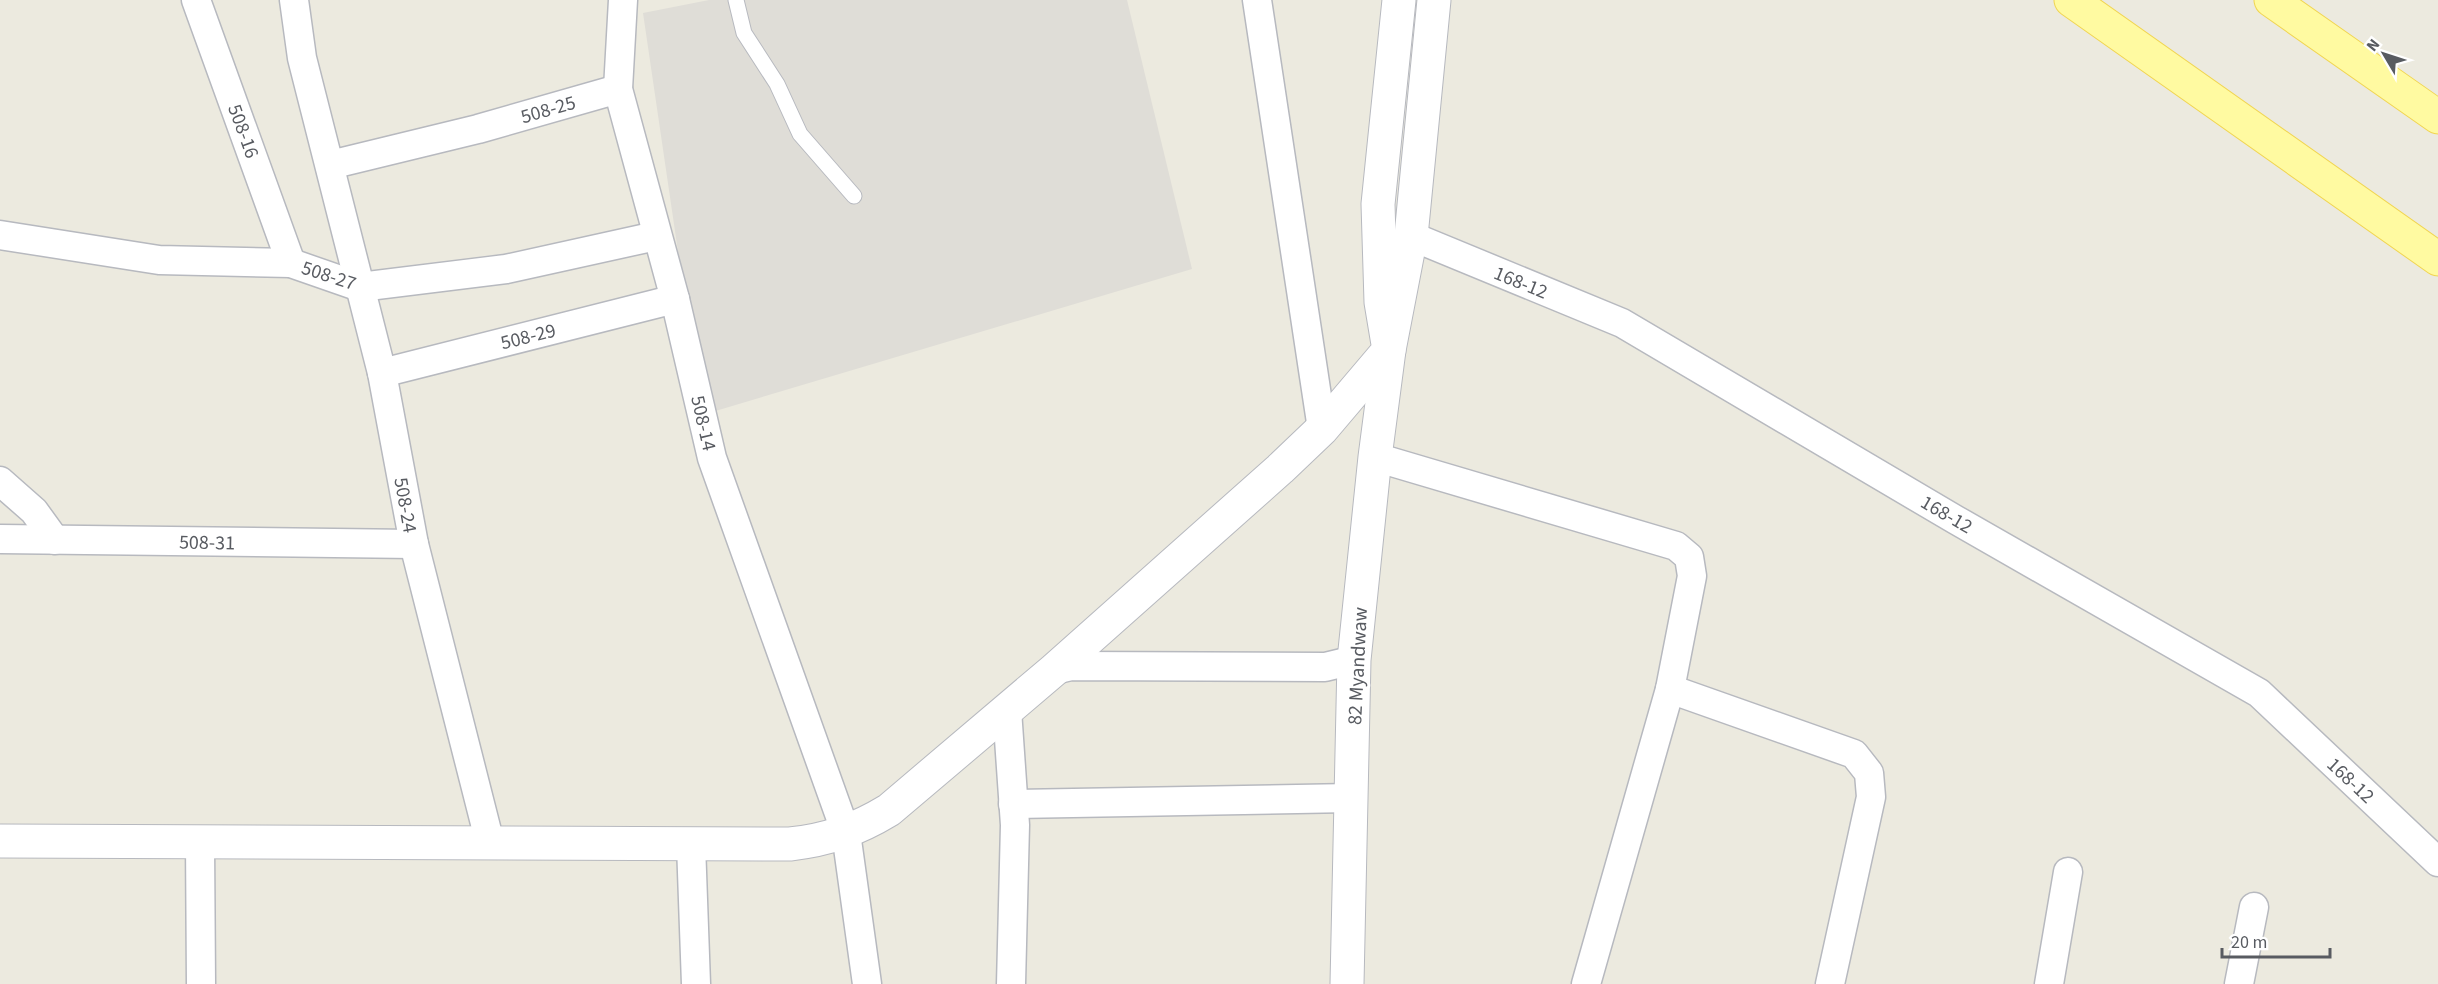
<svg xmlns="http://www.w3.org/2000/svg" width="2438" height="984" font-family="'Source Sans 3',sans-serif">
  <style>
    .industrial { fill: #dfddd7 }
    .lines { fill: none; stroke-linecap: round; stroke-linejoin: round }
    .service-casing { stroke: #b7b9bf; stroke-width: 17 }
    .minor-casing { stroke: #b7b9bf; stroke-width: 31 }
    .tertiary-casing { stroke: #b7b9bf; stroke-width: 35 }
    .primary-casing { stroke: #f1d552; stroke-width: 35 }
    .service { stroke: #fff; stroke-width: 15 }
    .minor { stroke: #fff; stroke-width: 28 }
    .tertiary { stroke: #fff; stroke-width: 33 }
    .primary { stroke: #fffaa1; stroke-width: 33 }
    .labels { text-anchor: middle; stroke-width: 6; stroke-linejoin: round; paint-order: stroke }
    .street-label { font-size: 20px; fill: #585b61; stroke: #fff }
  </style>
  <rect width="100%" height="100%" fill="#eceadf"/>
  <!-- industrial -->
  <polygon class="industrial" points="709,0 1127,0 1192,269 702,415 643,13"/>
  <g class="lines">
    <defs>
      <polyline id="service" points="736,0 744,33 777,84 800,134 854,196"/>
      <g id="minor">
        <polyline points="196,0 291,263"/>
        <polyline points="294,0 302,58 382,373 414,544 490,843"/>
        <polyline points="623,0 618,89 675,299 712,458 846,833 867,984"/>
        <polyline points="1257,0 1322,429"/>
        <polyline points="330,165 478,129 618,89"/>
        <polyline points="0,235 159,260 291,263 360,287 506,269 656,236"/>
        <polyline points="1411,236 1622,323 1956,520 2259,693 2438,862"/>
        <polyline points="382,373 675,299"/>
        <polyline points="1375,457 1676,546 1689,557 1692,576 1670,689 1586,984"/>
        <polyline points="0,481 34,511 55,540"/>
        <polyline points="0,539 414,544"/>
        <polyline points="1054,670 1071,666 1325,667 1354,660"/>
        <polyline points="1670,689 1854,754 1869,773 1871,797 1830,984"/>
        <polyline points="1007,710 1015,825 1011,984"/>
        <polyline points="1013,804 1351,798"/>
        <polyline points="200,842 201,984"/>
        <polyline points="691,844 696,984"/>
        <polyline points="2049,984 2068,872"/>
        <polyline points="2239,984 2254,907"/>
      </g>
      <g id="tertiary">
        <path d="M0,841L790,844C827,840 856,830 889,810L1054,670L1280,469L1322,429L1389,350L1381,302L1378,204L1399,0"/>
        <polyline points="1347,984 1354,660 1375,457 1389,350 1411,236 1434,0"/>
      </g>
      <g id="primary">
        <polyline points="2071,0 2438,259"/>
        <polyline points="2271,0 2438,117"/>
      </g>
    </defs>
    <!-- service casing -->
    <use href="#service" class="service-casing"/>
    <!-- minor casing -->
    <use href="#minor" class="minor-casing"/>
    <!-- tertiary casing -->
    <use href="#tertiary" class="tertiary-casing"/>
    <!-- primary casing -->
    <use href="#primary" class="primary-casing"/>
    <!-- service -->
    <use href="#service" class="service"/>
    <!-- minor -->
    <use href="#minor" class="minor"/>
    <!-- tertiary -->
    <use href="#tertiary" class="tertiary"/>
    <!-- primary -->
    <use href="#primary" class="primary"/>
  </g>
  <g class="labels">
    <!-- street labels -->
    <g class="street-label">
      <text transform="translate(548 109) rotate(-16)" y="7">508-25</text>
      <text transform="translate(244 131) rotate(70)" y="7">508-16</text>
      <text transform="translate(329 275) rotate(18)" y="7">508-27</text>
      <text transform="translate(1521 282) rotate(22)" y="7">168-12</text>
      <text transform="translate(528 336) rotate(-14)" y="7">508-29</text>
      <text transform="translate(704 423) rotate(77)" y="7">508-14</text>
      <text transform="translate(406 505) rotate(80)" y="7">508-24</text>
      <text transform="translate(1947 514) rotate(30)" y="7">168-12</text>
      <text transform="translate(207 542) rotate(1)" y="7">508-31</text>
      <text transform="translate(1357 666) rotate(-87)" y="7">82 Myandwaw</text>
      <text transform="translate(2351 780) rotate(43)" y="7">168-12</text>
    </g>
  </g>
  <!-- north arrow -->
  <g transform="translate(2384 54) rotate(309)" stroke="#ffffff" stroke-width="4.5" paint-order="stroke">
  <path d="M0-4.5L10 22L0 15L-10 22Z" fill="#585b61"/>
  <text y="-9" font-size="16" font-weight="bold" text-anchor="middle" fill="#585b61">N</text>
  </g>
  <!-- scale -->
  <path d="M2222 948v9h108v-9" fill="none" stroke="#585b61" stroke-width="3"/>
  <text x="2231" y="948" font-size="18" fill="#585b61" stroke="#ffffff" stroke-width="4.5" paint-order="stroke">20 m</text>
</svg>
